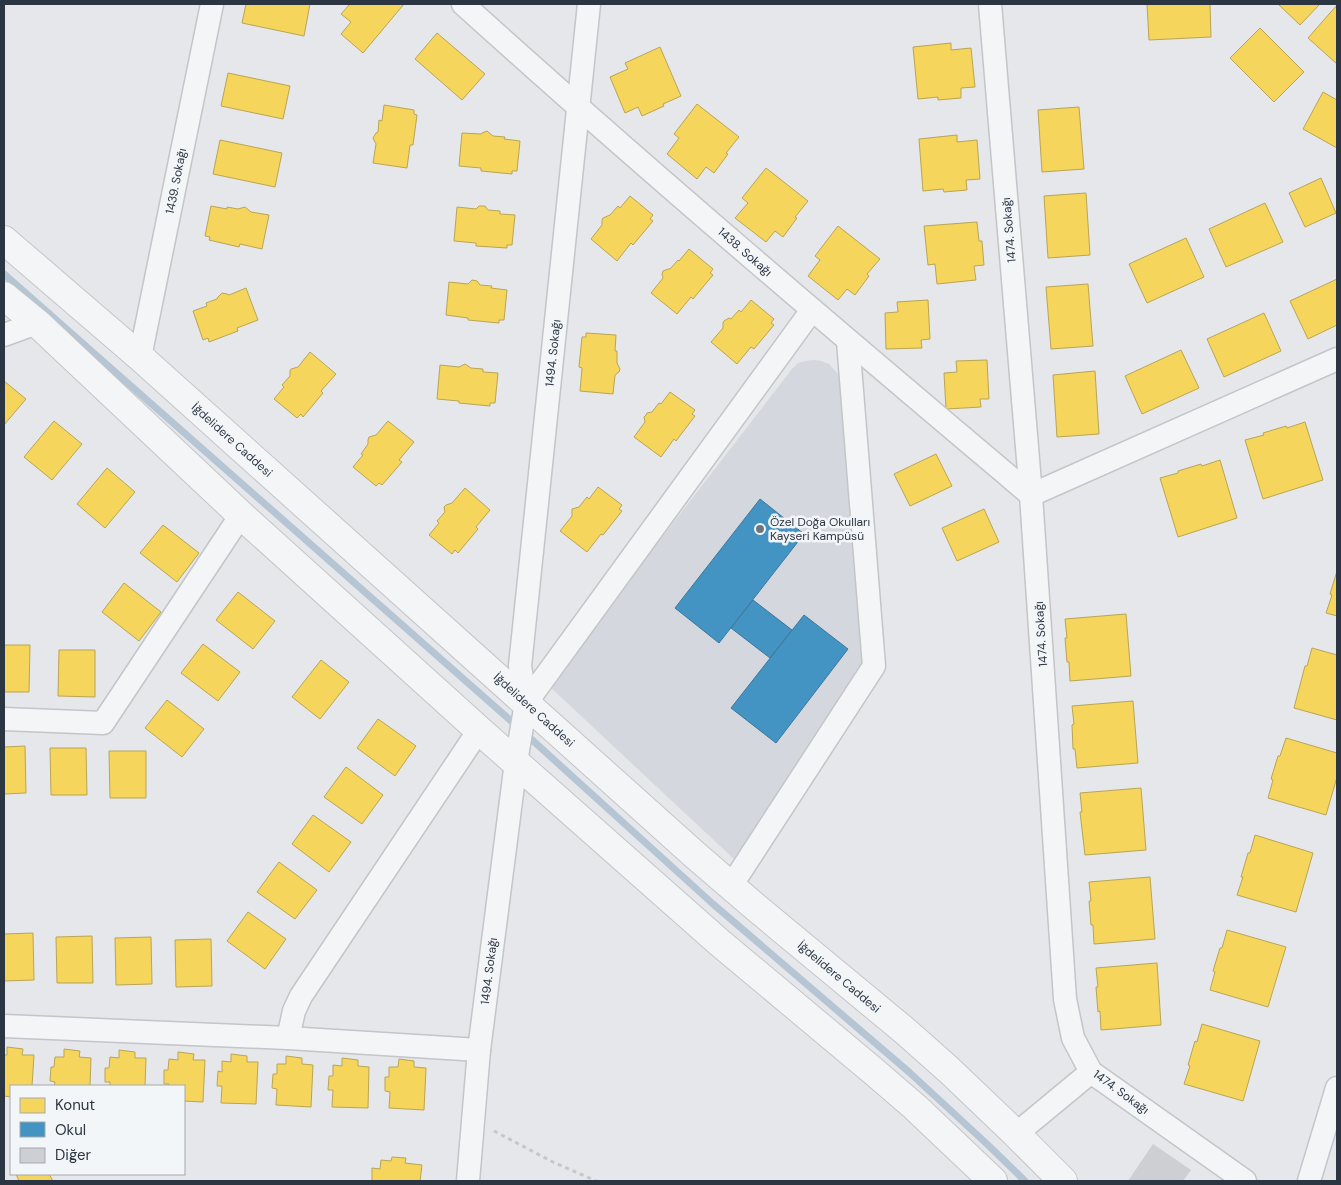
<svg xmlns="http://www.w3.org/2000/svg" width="1341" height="1185" font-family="'DM Sans',sans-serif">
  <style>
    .built { fill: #d4d7dd }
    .homes { fill: #f6d55c; stroke: #b9a554 }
    .schools { fill: #4393c3; stroke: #3c779d }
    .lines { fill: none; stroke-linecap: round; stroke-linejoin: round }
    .stream { stroke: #b5c5d3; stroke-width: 7 }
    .building { fill: #cdcfd2 }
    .minor-casing { stroke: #c3c5c8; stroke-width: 25 }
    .tertiary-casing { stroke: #c3c5c8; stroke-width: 30 }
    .path { stroke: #c5c8c9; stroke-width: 3; stroke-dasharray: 4 4; stroke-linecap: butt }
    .minor { stroke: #f4f5f6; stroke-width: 22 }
    .tertiary { stroke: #f4f5f6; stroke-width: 28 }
    .poi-dot { fill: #6d747d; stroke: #f3f6f8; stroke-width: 2 }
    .labels { text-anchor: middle; stroke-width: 5; stroke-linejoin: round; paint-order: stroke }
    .street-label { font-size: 12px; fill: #2c3643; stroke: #f3f6f8 }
    .poi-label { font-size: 12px; fill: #2c3643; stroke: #f3f6f8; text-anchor: start }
  </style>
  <rect width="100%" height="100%" fill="#e5e7ea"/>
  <!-- built -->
  <polygon class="built" points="814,360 821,361 829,364 839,375 864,667 736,861 548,685 792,369 798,363 805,361"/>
  <!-- homes -->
  <g class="homes">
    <polygon points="246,4 310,4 304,36 242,23"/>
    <polygon points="350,4 404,4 363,53 341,34 351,22 341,14"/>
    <polygon points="1147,4 1210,4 1211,37 1149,40"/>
    <polygon points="1278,4 1320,4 1300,25"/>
    <polygon points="1337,5 1337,64 1308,38"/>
    <polygon points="1260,28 1304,72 1274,102 1230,58"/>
    <polygon points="437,33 485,74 462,100 415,59"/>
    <polygon points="951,43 951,50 971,48 975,87 961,88 961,98 938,100 938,97 918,99 913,47"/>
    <polygon points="660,47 681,96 663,104 664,106 642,116 638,107 625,113 610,77 628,69 625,63"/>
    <polygon points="228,73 290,86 283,119 221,106"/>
    <polygon points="1323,92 1337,100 1337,148 1303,129"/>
    <polygon points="697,104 739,137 726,153 728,154 714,173 706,167 697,179 667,154 679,138 674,134"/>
    <polygon points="384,105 414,110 414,114 417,115 413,145 410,145 407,168 373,163 376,144 373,138 376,133 378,132 379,120 382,121"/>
    <polygon points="1079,107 1084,169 1042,172 1038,110"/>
    <polygon points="487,131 493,136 505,137 504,139 520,141 517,171 512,171 512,174 481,171 481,168 459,166 462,133 481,134 482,133"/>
    <polygon points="957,135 957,142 977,140 980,179 966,180 967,190 944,192 943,189 923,191 919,139"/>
    <polygon points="220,140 282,153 275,187 213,174"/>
    <polygon points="766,168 808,201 795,217 797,218 783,237 775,231 766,242 735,218 748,203 742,198"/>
    <polygon points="1321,178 1336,213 1305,227 1289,193"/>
    <polygon points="1086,193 1090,255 1048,258 1044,196"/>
    <polygon points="630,196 653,215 650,219 653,221 633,245 631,243 617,261 591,239 602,225 602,220 603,218 610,215 618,206 620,208"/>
    <polygon points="1265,203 1283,242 1226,267 1209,229"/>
    <polygon points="211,206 227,209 227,207 238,209 245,207 251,212 269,215 262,249 240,244 239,247 209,240 210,237 205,236"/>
    <polygon points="479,206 485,206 488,210 500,211 500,214 515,215 512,245 507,245 507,248 476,246 476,243 454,241 457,207 476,209"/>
    <polygon points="977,222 979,241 982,241 984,265 974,266 976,280 937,284 935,264 928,265 924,226"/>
    <polygon points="838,226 880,259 867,274 869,276 855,295 847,289 838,300 808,276 820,260 815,256"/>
    <polygon points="1186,238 1204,277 1147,303 1129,264"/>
    <polygon points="689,249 713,269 710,273 713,275 693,299 691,297 677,314 651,293 663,278 662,274 663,271 668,269 670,269 678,260 679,261"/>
    <polygon points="1337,279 1337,325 1308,339 1290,301"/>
    <polygon points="472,280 477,281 480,285 492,286 491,288 507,290 504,320 499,320 499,323 468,320 468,318 446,315 449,282 468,284"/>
    <polygon points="1088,284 1093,346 1051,349 1046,287"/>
    <polygon points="246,288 258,320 237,328 238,331 209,342 208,338 203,340 193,311 207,306 206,303 217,299 218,297 222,293 227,294 229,295"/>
    <polygon points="751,300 774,319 771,323 774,325 754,349 751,347 737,364 711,342 723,328 723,323 724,321 729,318 731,319 739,310 741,312"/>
    <polygon points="928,300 930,339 921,340 922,348 886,349 885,313 898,312 897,302"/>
    <polygon points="1264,313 1281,351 1224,377 1207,339"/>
    <polygon points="586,333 616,335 615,351 617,351 617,363 620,369 619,372 615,375 613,394 580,391 582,368 579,367 582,337 586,337"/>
    <polygon points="1181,350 1199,388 1142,414 1125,376"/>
    <polygon points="310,352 336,374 321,391 323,393 303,417 301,414 297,418 274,399 284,387 282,385 290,376 290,371 291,369 298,367"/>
    <polygon points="987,360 989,399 980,399 981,407 946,409 944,373 957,372 956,361"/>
    <polygon points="465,364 471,368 483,369 483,372 498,373 495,403 490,403 490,406 459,403 459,401 437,399 440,365 459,367"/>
    <polygon points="1095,371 1099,434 1057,437 1053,375"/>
    <polygon points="4,381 26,399 4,425"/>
    <polygon points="670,392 695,410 692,414 695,416 676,441 674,439 661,457 634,437 645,422 644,417 646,415 647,413 652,412 659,403 661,404"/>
    <polygon points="54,421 82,444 52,480 24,457"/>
    <polygon points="388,421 414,442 399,460 402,462 382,485 379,483 376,486 353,467 363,455 361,454 368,444 368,440 369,437 376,435"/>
    <polygon points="1305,422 1323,480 1263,499 1245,440 1264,435 1263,433 1286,426 1287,428"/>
    <polygon points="936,454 952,486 910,506 894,474"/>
    <polygon points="1220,460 1237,518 1178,537 1160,478 1178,473 1178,471 1201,464 1202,466"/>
    <polygon points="107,468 135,492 105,528 77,504"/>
    <polygon points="598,487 622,505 619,509 622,511 603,535 601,534 587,552 560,531 572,516 572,509 579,507 587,497 589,499"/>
    <polygon points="465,488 490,510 476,527 478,529 458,553 455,550 452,554 429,535 439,523 437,521 445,512 444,507 446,505 452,503"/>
    <polygon points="984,509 999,542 957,561 942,528"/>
    <polygon points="163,525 199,553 177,582 140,553"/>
    <polygon points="1337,571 1337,616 1326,613 1332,595 1330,594"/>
    <polygon points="124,583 161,612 139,641 102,612"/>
    <polygon points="238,592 275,621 253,649 216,620"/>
    <polygon points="1126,614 1131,676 1070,681 1069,662 1067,662 1065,638 1067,638 1065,619"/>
    <polygon points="203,644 240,672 218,701 181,673"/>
    <polygon points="4,645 30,645 29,692 4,692"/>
    <polygon points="1312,648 1337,655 1337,720 1294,708 1305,666 1307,666"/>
    <polygon points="59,650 95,650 95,697 58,696"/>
    <polygon points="321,660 349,682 320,719 292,697"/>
    <polygon points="167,700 204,729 182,757 145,728"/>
    <polygon points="1133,701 1138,763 1077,768 1075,749 1073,749 1072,725 1074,724 1072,706"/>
    <polygon points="378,719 416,746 395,776 357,748"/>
    <polygon points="1286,738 1337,753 1337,777 1326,815 1268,798 1273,780 1271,779 1278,756 1280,756"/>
    <polygon points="25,746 26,793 4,794 4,747"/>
    <polygon points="50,748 86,748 87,795 51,795"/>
    <polygon points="109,751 146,751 146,798 110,798"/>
    <polygon points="346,767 383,795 362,824 324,797"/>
    <polygon points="1141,788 1146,850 1085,855 1080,812 1082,812 1080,793"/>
    <polygon points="313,815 351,842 329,872 292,844"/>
    <polygon points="1255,835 1313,853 1296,912 1237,895 1243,877 1241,877 1248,853 1250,853"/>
    <polygon points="279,862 317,890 295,919 257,892"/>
    <polygon points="1150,877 1155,939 1094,944 1093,925 1091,925 1089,901 1091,901 1089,882"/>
    <polygon points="248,912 286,939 265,969 227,941"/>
    <polygon points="1227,930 1286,947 1268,1007 1210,990 1215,972 1213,971 1220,948 1222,948"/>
    <polygon points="33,933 34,980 4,981 4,934"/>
    <polygon points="92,936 93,983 57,983 56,937"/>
    <polygon points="151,937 152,984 116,985 115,938"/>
    <polygon points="211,939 212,986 176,987 175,940"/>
    <polygon points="1157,963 1161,1025 1101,1030 1100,1011 1098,1012 1096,987 1098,987 1096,968"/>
    <polygon points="1202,1024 1260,1041 1243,1101 1184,1084 1190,1066 1188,1065 1195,1041 1197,1042"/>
    <polygon points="7,1047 23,1049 22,1055 34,1055 32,1086 11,1086 11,1097 4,1096 4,1055 7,1055"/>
    <polygon points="64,1049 80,1051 79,1057 91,1058 90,1086 54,1086 55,1082 50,1081 51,1067 54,1067 55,1057 64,1057"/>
    <polygon points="119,1050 135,1052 135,1058 146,1058 145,1086 110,1086 110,1082 105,1082 105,1068 109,1068 110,1057 119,1058"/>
    <polygon points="178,1052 194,1054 193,1060 205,1060 203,1102 184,1101 184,1086 168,1086 169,1084 164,1084 164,1070 168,1070 169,1059 178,1060"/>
    <polygon points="231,1054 247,1056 247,1062 258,1062 256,1104 221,1103 222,1086 217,1086 218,1071 222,1072 222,1061 231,1062"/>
    <polygon points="286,1056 302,1058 302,1064 313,1065 311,1107 276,1105 277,1089 272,1088 273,1074 277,1074 277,1064 286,1064"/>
    <polygon points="342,1058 358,1060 358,1066 369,1067 368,1108 332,1107 333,1090 328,1090 329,1076 333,1076 333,1065 342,1066"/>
    <polygon points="399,1059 414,1061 414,1067 426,1068 424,1110 389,1108 390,1092 385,1091 385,1077 389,1077 389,1067 398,1067"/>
    <polygon points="392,1157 406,1158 405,1163 422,1165 420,1181 372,1181 372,1168 380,1169 381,1160 391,1161"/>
    <polygon points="16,1174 49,1174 53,1181 19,1181"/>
  </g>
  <!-- schools -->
  <g class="schools">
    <polygon points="760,499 804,534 719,643 675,608"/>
    <polygon points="753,600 792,630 770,658 731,628"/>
    <polygon points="804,615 848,649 776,743 731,708"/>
  </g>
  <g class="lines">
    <!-- stream -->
    <polyline class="stream" points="4,274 509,719 713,904 909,1072 988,1145 1025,1181"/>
  </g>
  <!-- building -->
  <polygon class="building" points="1153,1144 1191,1170 1183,1181 1128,1181"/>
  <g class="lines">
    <defs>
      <g id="minor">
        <path d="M463,4C649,172 840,334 1031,495"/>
        <polyline points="990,4 1031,495 1065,999 1073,1038 1091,1072 1245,1181"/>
        <polyline points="4,335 37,323"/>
        <polyline points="140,357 212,4"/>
        <polyline points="1031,495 1337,359"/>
        <polyline points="526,703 520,666 589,4"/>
        <polyline points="4,719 103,723 241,515"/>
        <polyline points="731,886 874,666 848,341"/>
        <polyline points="4,1026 288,1038 479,1050"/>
        <polyline points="288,1038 294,1011 301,996 479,730"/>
        <polyline points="1016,1134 1091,1072"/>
        <polyline points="468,1181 479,1050 516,762 526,703 812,310"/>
        <polyline points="1309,1181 1337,1088"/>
      </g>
      <g id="tertiary">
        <polyline points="4,240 140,357 695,855 753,905 905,1031 949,1070 1016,1134 1063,1181"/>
        <polyline points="4,296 37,323 241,515 479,730 720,943 872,1070 915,1107 993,1181"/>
      </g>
    </defs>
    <!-- minor casing -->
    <use href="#minor" class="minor-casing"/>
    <!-- tertiary casing -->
    <use href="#tertiary" class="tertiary-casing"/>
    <!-- path -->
    <polyline class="path" points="494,1131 553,1162 596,1181"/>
    <!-- minor -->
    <use href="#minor" class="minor"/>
    <!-- tertiary -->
    <use href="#tertiary" class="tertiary"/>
  </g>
  <!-- markers -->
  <circle class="poi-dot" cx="760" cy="529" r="5"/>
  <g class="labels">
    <!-- street labels -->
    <g class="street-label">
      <text transform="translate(176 181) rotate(-79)" y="4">1439. Sokağı</text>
      <text transform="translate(1009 230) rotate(-95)" y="4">1474. Sokağı</text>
      <text transform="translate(745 252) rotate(41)" y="4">1438. Sokağı</text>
      <text transform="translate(553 353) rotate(-84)" y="4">1494. Sokağı</text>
      <text transform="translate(232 440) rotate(42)" y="4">İğdelidere Caddesi</text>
      <text transform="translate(1041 634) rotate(-94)" y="4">1474. Sokağı</text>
      <text transform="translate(534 710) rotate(42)" y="4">İğdelidere Caddesi</text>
      <text transform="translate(489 971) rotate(-83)" y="4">1494. Sokağı</text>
      <text transform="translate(839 977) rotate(40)" y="4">İğdelidere Caddesi</text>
      <text transform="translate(1121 1092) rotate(36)" y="4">1474. Sokağı</text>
    </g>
    <!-- poi labels -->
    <g class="poi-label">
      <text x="770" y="526">Özel Doğa Okulları<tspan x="770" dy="14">Kayseri Kampüsü</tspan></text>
    </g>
  </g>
  <!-- border -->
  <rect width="1341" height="1185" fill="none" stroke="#2c3643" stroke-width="10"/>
  <!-- legend -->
  <rect x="10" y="1085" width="175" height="90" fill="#f3f6f8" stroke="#a3a9b0"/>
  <rect x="20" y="1098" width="25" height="15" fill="#f6d55c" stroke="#a3a9b0"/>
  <text x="55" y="1110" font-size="15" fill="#2c3643">Konut</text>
  <rect x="20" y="1122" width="25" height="15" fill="#4393c3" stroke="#a3a9b0"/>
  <text x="55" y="1135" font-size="15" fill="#2c3643">Okul</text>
  <rect x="20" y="1148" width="25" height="15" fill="#cdcfd2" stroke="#a3a9b0"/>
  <text x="55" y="1160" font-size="15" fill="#2c3643">Diğer</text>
</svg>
